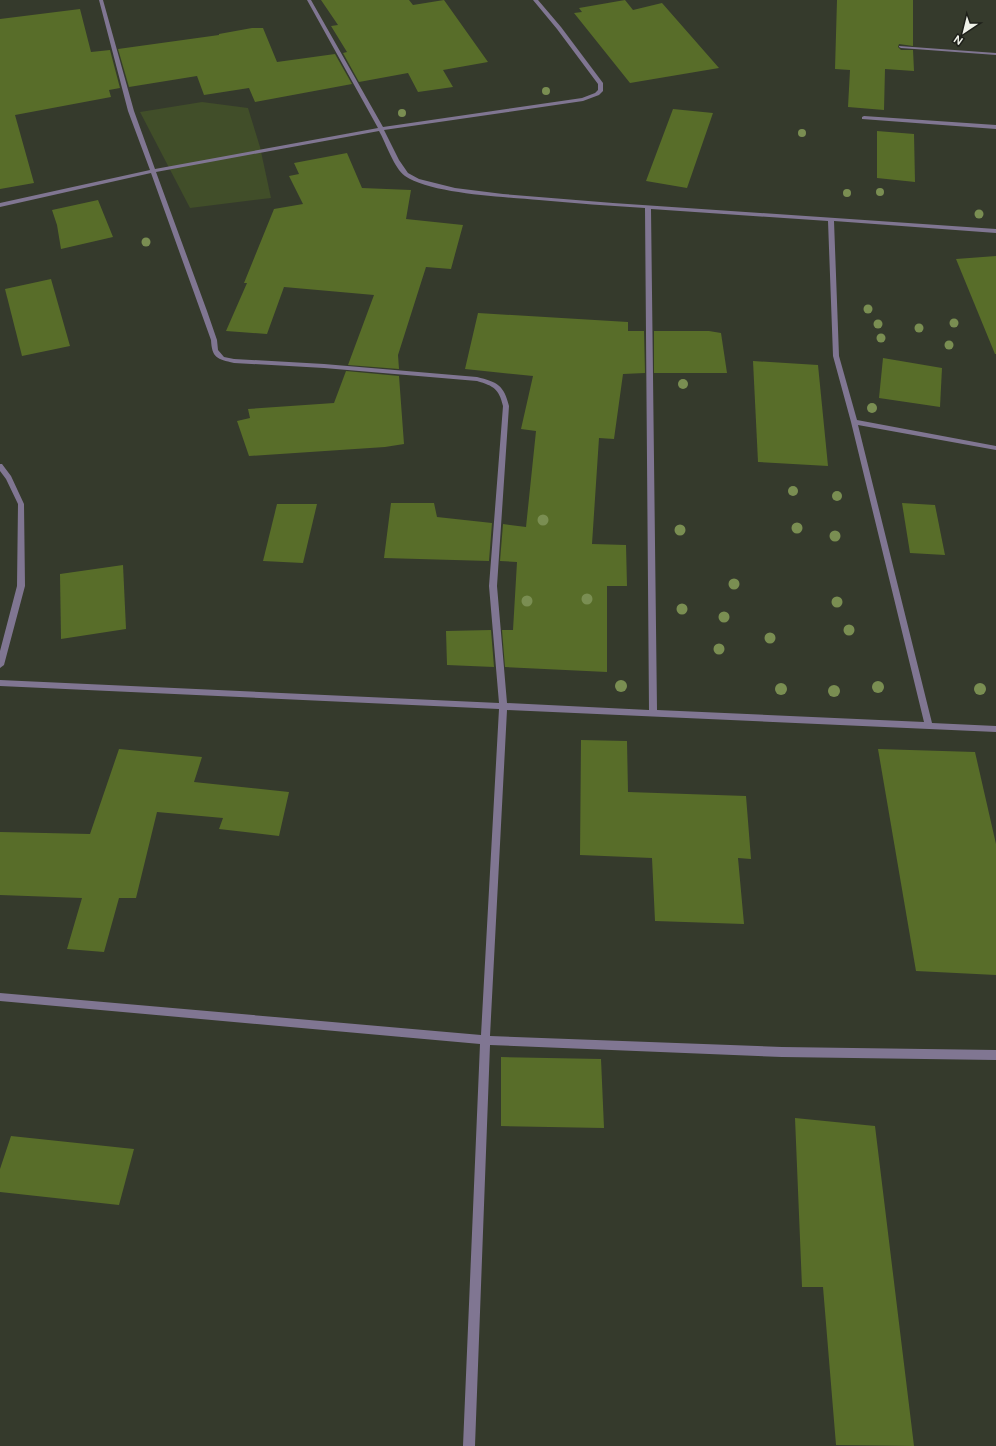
<svg xmlns="http://www.w3.org/2000/svg" width="996" height="1446" font-family="'DM Sans',sans-serif">
  <style>
    .green { fill: #414e29 }
    .building { fill: #586d29 }
    .lines { fill: none; stroke-linecap: round; stroke-linejoin: round }
    .minor { fill: #807692; fill-rule: evenodd }
    .tree { fill: #7a8e52 }
  </style>
  <rect width="100%" height="100%" fill="#353a2c"/>
  <!-- green -->
  <polygon class="green" points="202,102 248,108 260,147 271,198 190,208 140,112"/>
  <!-- building -->
  <g class="building">
    <polygon points="321,0 409,0 413,5 444,0 488,62 443,70 453,87 418,92 408,73 359,82 343,53 347,52 331,26 338,25"/>
    <polygon points="625,0 633,10 662,3 719,68 630,83 574,13 582,12 579,8"/>
    <polygon points="837,0 913,0 913,46 899,44 898,47 901,50 913,50 914,71 885,69 884,110 848,107 850,70 835,69"/>
    <polygon points="80,9 91,52 110,50 120,88 109,90 111,97 15,115 34,183 0,189 0,19"/>
    <polygon points="252,28 263,28 277,62 335,54 352,84 255,102 249,88 204,95 197,76 129,87 118,49 219,35 219,34"/>
    <polygon points="673,109 713,113 687,188 646,181"/>
    <polygon points="877,131 914,134 915,182 877,178"/>
    <polygon points="347,153 362,188 411,190 406,219 463,225 451,269 426,267 398,355 399,369 348,365 374,295 284,287 267,334 226,331 247,283 244,283 274,209 303,204 289,176 299,174 294,163"/>
    <polygon points="98,200 113,237 61,249 57,225 52,210"/>
    <polygon points="996,256 996,354 995,354 956,259"/>
    <polygon points="51,279 70,346 22,356 5,289"/>
    <polygon points="478,313 628,322 628,331 644,331 645,373 623,374 614,439 599,438 592,544 626,545 627,586 607,586 607,672 505,667 502,630 513,630 517,562 500,561 503,524 526,527 536,431 521,429 533,376 465,369"/>
    <polygon points="654,331 709,331 721,333 727,373 654,373"/>
    <polygon points="883,358 942,368 940,407 879,398"/>
    <polygon points="753,361 818,365 828,466 758,462"/>
    <polygon points="346,371 399,376 404,444 385,447 249,456 237,421 250,418 248,409 334,403"/>
    <polygon points="391,503 434,503 437,517 492,523 489,561 384,558"/>
    <polygon points="902,503 935,505 945,555 910,553"/>
    <polygon points="277,504 317,504 303,563 263,561"/>
    <polygon points="123,565 126,629 61,639 60,574"/>
    <polygon points="491,630 494,667 447,665 446,631"/>
    <polygon points="581,740 627,741 628,792 746,796 751,859 738,858 744,924 655,921 652,858 580,855"/>
    <polygon points="119,749 202,757 194,782 289,792 279,836 219,829 223,818 157,812 136,898 119,898 104,952 67,949 82,898 0,895 0,832 90,834"/>
    <polygon points="878,749 975,752 996,844 996,975 916,971"/>
    <polygon points="501,1057 601,1059 604,1128 501,1126"/>
    <polygon points="795,1118 875,1126 914,1446 836,1445 823,1287 802,1287"/>
    <polygon points="11,1136 134,1149 119,1205 0,1192 0,1169"/>
  </g>
  <g class="lines">
    <!-- minor -->
    <g class="minor">
      <path d="M99,0H103L134,111L155,169L378,128L307,0H311L383,127L582,98L595,93L598,90V84L557,29L533,0H538L561,27L603,83V91L599,95L583,101L384,130L399,160L408,173L419,179L455,188L503,194L613,203L996,229V233L834,221L839,356L857,420L996,446V450L858,425L932,723L996,726V732L507,710L490,1036L782,1047L996,1050V1060L782,1057L490,1045L475,1446H463L480,1044L0,1001V993L481,1035L499,709L0,686V680L499,703L489,586L503,406C499,389 494,386 477,381L324,368L234,363C217,359 212,358 211,340L151,173L0,207V203L150,170L128,111ZM379,131C386,143 394,168 405,176C431,194 506,197 539,200C574,203 610,206 645,208L649,710L507,703L497,586L509,406C504,385 497,382 477,377L324,364L234,359L224,357L218,350L217,340L207,311L156,172ZM651,209L828,221L833,356L851,422L924,722L657,710Z"/>
      <polygon points="899,46 996,53 996,55 901,48 899,47"/>
      <polygon points="864,116 996,125 996,129 862,119 862,117"/>
      <polygon points="0,464 2,464 11,476 24,504 25,586 4,665 0,668 0,651 17,586 18,504 6,479 0,471"/>
    </g>
  </g>
  <!-- trees -->
  <g class="tree">
    <circle cx="546" cy="91" r="4"/>
    <circle cx="402" cy="113" r="4"/>
    <circle cx="802" cy="133" r="4"/>
    <circle cx="880" cy="192" r="4"/>
    <circle cx="847" cy="193" r="4"/>
    <circle cx="979" cy="214" r="4.5"/>
    <circle cx="146" cy="242" r="4.5"/>
    <circle cx="868" cy="309" r="4.5"/>
    <circle cx="954" cy="323" r="4.5"/>
    <circle cx="878" cy="324" r="4.5"/>
    <circle cx="919" cy="328" r="4.5"/>
    <circle cx="881" cy="338" r="4.5"/>
    <circle cx="949" cy="345" r="4.5"/>
    <circle cx="683" cy="384" r="5"/>
    <circle cx="872" cy="408" r="5"/>
    <circle cx="793" cy="491" r="5"/>
    <circle cx="837" cy="496" r="5"/>
    <circle cx="543" cy="520" r="5.5"/>
    <circle cx="797" cy="528" r="5.5"/>
    <circle cx="680" cy="530" r="5.5"/>
    <circle cx="835" cy="536" r="5.5"/>
    <circle cx="734" cy="584" r="5.5"/>
    <circle cx="587" cy="599" r="5.5"/>
    <circle cx="527" cy="601" r="5.5"/>
    <circle cx="837" cy="602" r="5.5"/>
    <circle cx="682" cy="609" r="5.5"/>
    <circle cx="724" cy="617" r="5.5"/>
    <circle cx="849" cy="630" r="5.5"/>
    <circle cx="770" cy="638" r="5.5"/>
    <circle cx="719" cy="649" r="5.5"/>
    <circle cx="621" cy="686" r="6"/>
    <circle cx="878" cy="687" r="6"/>
    <circle cx="781" cy="689" r="6"/>
    <circle cx="980" cy="689" r="6"/>
    <circle cx="834" cy="691" r="6"/>
  </g>
  <!-- north arrow -->
  <g transform="translate(964 32) rotate(215)" stroke="#1e201a" stroke-width="3" paint-order="stroke">
  <path d="M0-3L7 15L0 10L-7 15Z" fill="#f0f3ea"/>
  <text y="-6" font-size="11" font-weight="bold" text-anchor="middle" fill="#f0f3ea">N</text>
  </g>
</svg>
